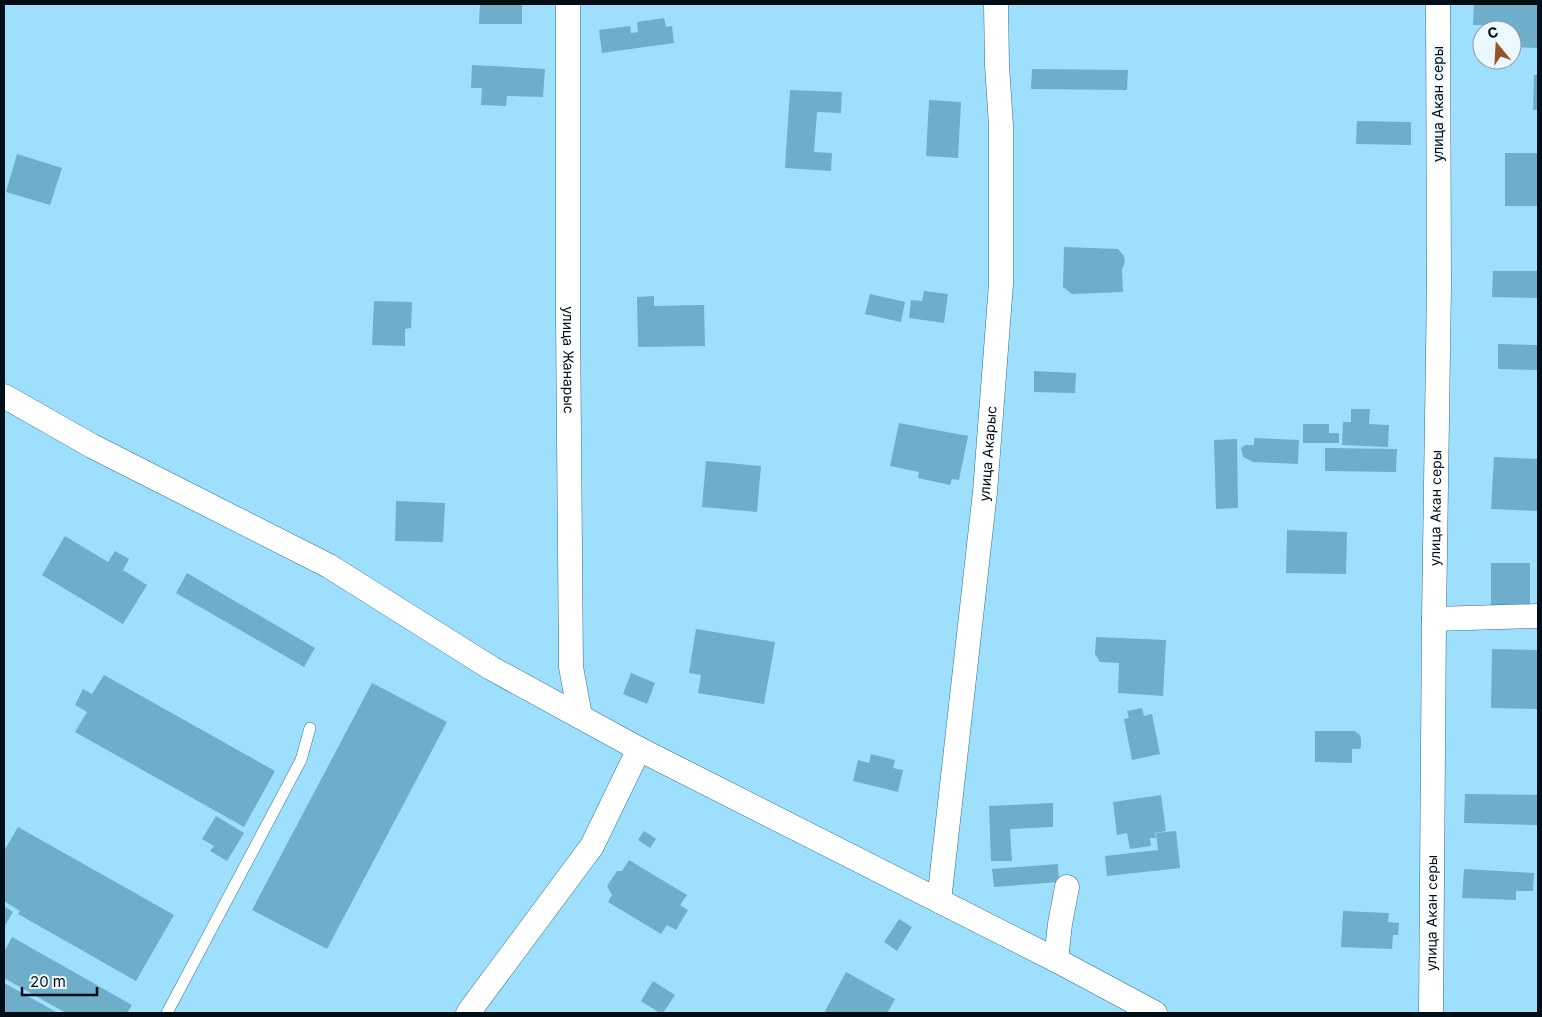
<svg xmlns="http://www.w3.org/2000/svg" width="1542" height="1017" font-family="Inter,sans-serif">
  <style>
    .building { fill: #6eaecb }
    .lines { fill: none; stroke-linecap: round; stroke-linejoin: round }
    .service-casing { stroke: #2f708a; stroke-width: 12 }
    .minor-casing { stroke: #2f708a; stroke-width: 25 }
    .service { stroke: #fff; stroke-width: 11 }
    .minor { stroke: #fff; stroke-width: 24 }
    .labels { text-anchor: middle; stroke-width: 4; stroke-linejoin: round; paint-order: stroke }
    .street-label { font-size: 14px; fill: #000e18; stroke: #ebf8fe }
  </style>
  <rect width="100%" height="100%" fill="#9edffd"/>
  <!-- building -->
  <g class="building">
    <polygon points="480,4 522,4 522,24 479,24"/>
    <polygon points="1474,4 1538,4 1538,48 1512,47 1512,30 1484,30 1484,25 1473,25"/>
    <polygon points="664,18 666,27 672,26 674,43 602,53 599,30 630,26 631,33 638,32 637,22"/>
    <polygon points="472,65 545,69 543,97 507,96 506,106 481,105 482,88 471,88"/>
    <polygon points="1032,69 1128,70 1127,90 1031,89"/>
    <polygon points="1534,75 1538,75 1538,110 1533,110"/>
    <polygon points="790,90 842,92 841,113 817,112 814,152 832,153 831,171 785,168"/>
    <polygon points="929,100 961,102 958,158 926,156"/>
    <polygon points="1357,121 1411,122 1411,145 1356,144"/>
    <rect x="1505" y="153" width="33" height="53"/>
    <polygon points="17,154 62,168 50,205 6,192"/>
    <polygon points="1064,247 1118,249 1124,256 1125,262 1122,269 1123,292 1072,294 1063,287"/>
    <polygon points="1493,271 1538,271 1538,298 1492,297"/>
    <polygon points="924,291 948,294 944,323 909,318 911,300 922,301"/>
    <polygon points="870,294 905,302 901,322 865,314"/>
    <polygon points="654,296 654,306 704,305 705,346 638,347 637,297"/>
    <polygon points="374,301 412,302 411,328 405,329 405,346 372,345"/>
    <polygon points="1498,344 1538,345 1538,370 1498,369"/>
    <polygon points="1034,371 1076,373 1075,393 1034,392"/>
    <polygon points="1351,409 1370,409 1369,424 1389,425 1388,447 1342,445 1343,422 1351,422"/>
    <polygon points="899,423 968,436 959,480 952,479 950,485 918,478 919,472 890,466"/>
    <polygon points="1303,424 1329,424 1329,433 1339,433 1339,443 1303,443"/>
    <polygon points="1254,438 1299,440 1298,464 1253,462 1243,457 1241,448 1245,445 1254,445"/>
    <polygon points="1237,439 1238,508 1216,509 1214,440"/>
    <polygon points="1325,448 1397,449 1396,472 1325,471"/>
    <polygon points="1494,457 1538,459 1538,511 1491,509"/>
    <polygon points="706,461 761,466 757,512 702,507"/>
    <polygon points="396,501 445,503 443,542 395,541"/>
    <polygon points="1287,530 1347,532 1346,574 1286,573"/>
    <polygon points="65,536 108,562 115,551 129,559 123,570 147,585 123,624 42,575"/>
    <rect x="1491" y="563" width="39" height="44"/>
    <polygon points="187,573 315,648 304,667 176,593"/>
    <polygon points="696,629 775,642 764,704 698,693 701,675 689,673"/>
    <polygon points="1096,637 1166,640 1163,696 1118,693 1119,663 1100,662 1095,654"/>
    <polygon points="1492,649 1538,650 1538,709 1491,708"/>
    <polygon points="631,673 655,683 647,704 623,694"/>
    <polygon points="104,675 275,771 244,827 75,732 87,712 75,705 83,689 92,694"/>
    <polygon points="372,683 447,722 327,949 252,910"/>
    <polygon points="1142,708 1144,716 1152,714 1160,754 1132,760 1124,719 1129,718 1127,711"/>
    <polygon points="1315,731 1354,731 1359,734 1361,738 1361,747 1359,749 1352,749 1352,763 1315,762"/>
    <polygon points="871,754 895,760 893,768 903,770 898,792 853,781 858,760 869,763"/>
    <polygon points="1465,794 1537,795 1537,825 1464,823"/>
    <polygon points="1161,795 1166,831 1155,833 1156,838 1150,838 1151,846 1130,849 1127,833 1117,835 1113,802"/>
    <polygon points="1053,803 1053,827 1010,829 1012,861 991,861 989,806"/>
    <polygon points="216,816 244,833 227,861 210,851 214,846 202,839"/>
    <polygon points="18,827 174,915 136,981 18,914 20,911 4,901 4,851"/>
    <polygon points="644,831 656,839 650,848 638,840"/>
    <polygon points="1176,831 1180,868 1107,876 1105,856 1158,850 1156,833"/>
    <polygon points="629,860 687,895 680,905 688,910 676,930 667,925 661,934 608,902 612,895 607,886 617,871 622,871"/>
    <polygon points="1058,864 1059,882 994,887 992,869"/>
    <polygon points="1464,869 1534,873 1533,891 1516,891 1516,900 1462,898"/>
    <polygon points="4,906 13,912 4,927"/>
    <polygon points="1343,911 1389,913 1388,922 1399,923 1398,935 1393,935 1392,949 1341,947"/>
    <polygon points="899,919 912,927 897,951 884,942"/>
    <polygon points="12,937 132,1005 127,1013 66,1013 4,978 4,952"/>
    <polygon points="846,972 895,999 888,1012 891,1013 824,1013"/>
    <polygon points="653,981 675,995 663,1013 660,1013 641,1001"/>
    <polygon points="4,983 58,1013 4,1013"/>
  </g>
  <g class="lines">
    <defs>
      <polyline id="service" points="167,1013 301,760 310,728"/>
      <g id="minor">
        <path id="s1" d="M568,4V320L571,667L580,716"/>
        <polyline points="4,396 92,446 329,566 491,668 639,749 1056,960 1155,1013"/>
        <polyline points="1434,619 1538,616"/>
        <path id="s2" d="M939,901L985,492L1001,284V126L997,65L996,4"/>
        <polyline points="1056,960 1060,924 1067,887"/>
        <polyline points="468,1013 592,846 639,749"/>
        <path id="s3" d="M1431,1013L1434,619L1439,285L1438,4"/>
      </g>
    </defs>
    <!-- service casing -->
    <use href="#service" class="service-casing"/>
    <!-- minor casing -->
    <use href="#minor" class="minor-casing"/>
    <!-- service -->
    <use href="#service" class="service"/>
    <!-- minor -->
    <use href="#minor" class="minor"/>
  </g>
  <g class="labels">
    <!-- street labels -->
    <g class="street-label">
      <text transform="translate(1438 104) rotate(-90)" y="5">улица Акан серы</text>
      <text dy="5" stroke="none"><textPath href="#s1" startOffset="356">улица Жанарыс</textPath></text>
      <text dy="5" stroke="none"><textPath href="#s2" startOffset="450">улица Акарыс</textPath></text>
      <text dy="5" stroke="none"><textPath href="#s3" startOffset="505">улица Акан серы</textPath></text>
      <text dy="5" stroke="none"><textPath href="#s3" startOffset="100">улица Акан серы</textPath></text>
    </g>
  </g>
  <!-- border -->
  <rect width="1542" height="1017" fill="none" stroke="#000e18" stroke-width="10"/>
  <!-- north arrow -->
  <g transform="translate(1497 45) rotate(342)"><circle r="24" fill="#ebf8fe" stroke="#8d9aa2"/>
  <path d="M0-4L9 19L0 12L-9 19Z" fill="#99532a"/>
  <text y="-8" font-size="14" font-weight="bold" text-anchor="middle" fill="#000e18">С</text>
  </g>
  <!-- scale -->
  <path d="M22 987v8h75v-8" fill="none" stroke="#000e18" stroke-width="2.5"/>
  <text x="30" y="987" font-size="15" fill="#000e18" stroke="#ebf8fe" stroke-width="4" paint-order="stroke">20 m</text>
</svg>
